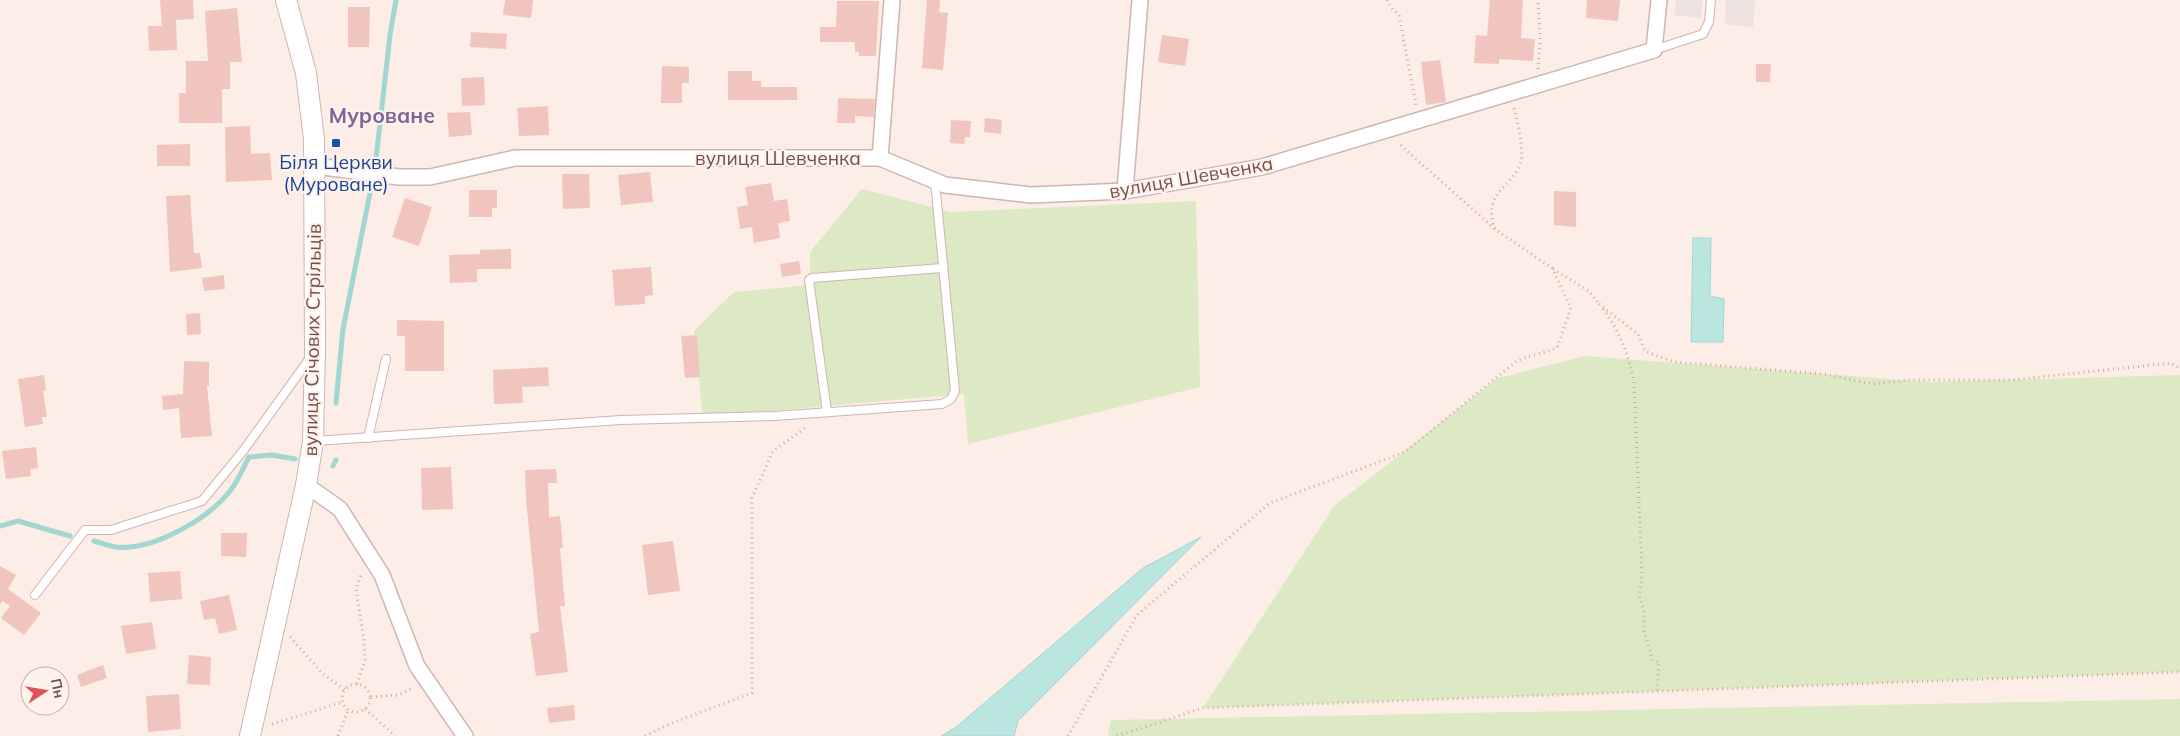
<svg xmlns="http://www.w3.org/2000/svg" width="2180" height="736" font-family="Mulish,sans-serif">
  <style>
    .industrial { fill: #ece2e0 }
    .green { fill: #dde9c5 }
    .water { fill: #bbe5df; stroke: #a2d6d0 }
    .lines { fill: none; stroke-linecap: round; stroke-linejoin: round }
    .stream { stroke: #a2d6d0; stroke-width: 5 }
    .building { fill: #f0c5bf }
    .service-casing { stroke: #cfb5b0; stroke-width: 10 }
    .minor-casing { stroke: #cfb5b0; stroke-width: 18 }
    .tertiary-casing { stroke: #cfb5b0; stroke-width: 22 }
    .path { stroke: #d5a8a2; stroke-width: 3; stroke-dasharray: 1 4; stroke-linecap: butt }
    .service { stroke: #fff; stroke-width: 8 }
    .minor { stroke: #fff; stroke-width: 15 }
    .tertiary { stroke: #fff; stroke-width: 20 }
    .transit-dot { fill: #1a4fb4; stroke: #fef2ec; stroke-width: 2 }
    .labels { text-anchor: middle; stroke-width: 4.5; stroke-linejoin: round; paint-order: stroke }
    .street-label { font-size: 19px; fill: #744f4c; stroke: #fef2ec }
    .transit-label { font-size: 19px; fill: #164399; stroke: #fef2ec }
    .quarter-label { font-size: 21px; font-weight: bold; fill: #7a6797; stroke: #fef2ec }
  </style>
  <rect width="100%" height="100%" fill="#fcede6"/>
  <!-- industrial -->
  <g class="industrial">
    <polygon points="1676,0 1703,0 1701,18 1674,15"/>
    <polygon points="1726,0 1755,0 1753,27 1725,24"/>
  </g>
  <!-- green -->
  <g class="green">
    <polygon points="862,189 951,212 1196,201 1200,387 968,444 964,394 703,417 694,331 734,292 810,285 810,252"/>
    <polygon points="1585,356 1931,382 2180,375 2180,672 1203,708 1334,506 1498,378"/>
    <polygon points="2180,699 2180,736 1108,736 1111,720"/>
  </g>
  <!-- water -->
  <g class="water">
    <polygon points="1693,238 1711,238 1710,296 1724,299 1723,342 1691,342"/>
    <polygon points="1201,537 1018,721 1014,736 941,736 955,728 1143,568"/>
  </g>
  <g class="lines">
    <!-- stream -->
    <g class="stream">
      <polyline points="336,403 343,329 375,168 390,35 396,0"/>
      <polyline points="333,466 336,460"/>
      <polyline points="0,526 18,521 70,536"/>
      <path d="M94,541C101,543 109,546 116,547C153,551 208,519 230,491C238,481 243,468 249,457L272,455L295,459"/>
    </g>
  </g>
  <!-- building -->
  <g class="building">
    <polygon points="160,0 193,0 194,19 176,20 177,50 149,51 148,26 162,26"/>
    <polygon points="505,0 533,0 531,18 503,15"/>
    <polygon points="927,0 940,0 939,12 948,13 943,70 922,68"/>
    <polygon points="1490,0 1523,0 1521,38 1535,39 1533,61 1499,59 1499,64 1474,63 1476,35 1487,36"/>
    <polygon points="1587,0 1620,0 1618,21 1586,18"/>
    <polygon points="837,1 879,1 876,56 859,56 859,52 855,52 855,42 820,42 820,27 836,27"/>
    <polygon points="348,7 370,7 369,47 348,47"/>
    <polygon points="237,8 242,62 230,62 230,89 222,89 222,123 179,123 179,93 186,93 186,61 208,61 205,11"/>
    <polygon points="471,32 507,34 506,49 470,47"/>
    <polygon points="1162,35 1189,39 1185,66 1158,62"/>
    <polygon points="1440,60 1446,102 1426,105 1421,62"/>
    <polygon points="1756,64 1771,64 1770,82 1756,82"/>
    <polygon points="662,66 689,67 689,83 682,83 682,103 661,103"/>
    <polygon points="728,71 752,71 752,81 761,81 761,87 797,87 797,100 728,100"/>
    <polygon points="484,77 485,105 462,106 461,78"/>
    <polygon points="838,98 875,99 874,117 855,116 855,123 837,123"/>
    <polygon points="548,106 549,135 519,136 517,108"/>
    <polygon points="470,112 472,135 449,137 447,113"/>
    <polygon points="985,118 1002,120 1001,134 984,132"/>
    <polygon points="951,120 971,121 970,137 965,137 964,144 950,143"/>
    <polygon points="250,126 251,154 270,153 272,180 226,182 225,127"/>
    <polygon points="190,144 190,166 157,166 157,145"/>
    <polygon points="650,172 653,202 621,205 618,175"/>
    <polygon points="562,174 589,174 590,208 563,209"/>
    <polygon points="771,183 774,201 787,199 790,221 778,223 780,238 754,243 752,227 740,229 737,207 748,205 745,187"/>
    <polygon points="469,190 497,190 497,208 492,208 492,217 469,217"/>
    <polygon points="1554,191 1576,192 1576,227 1554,225"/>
    <polygon points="190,195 194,253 200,253 202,268 170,272 166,196"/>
    <polygon points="405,198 432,207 419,246 392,237"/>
    <polygon points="511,249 511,269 477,269 477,282 450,283 449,255 480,254 480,250"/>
    <polygon points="799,261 801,274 782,277 780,264"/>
    <polygon points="651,267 653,295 645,296 645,304 615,306 612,270"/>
    <polygon points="224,275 225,289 204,291 202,278"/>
    <polygon points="200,313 201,334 187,335 186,314"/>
    <polygon points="397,320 444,321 444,371 405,371 405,336 397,336"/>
    <polygon points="697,335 700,377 685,378 681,336"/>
    <polygon points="184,361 209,362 209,386 207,386 212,436 181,438 179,408 163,410 162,396 183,394"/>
    <polygon points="548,367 549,386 522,387 523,403 494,404 493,370"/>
    <polygon points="44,375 46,390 43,391 47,417 42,417 43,424 25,427 18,379"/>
    <polygon points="36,447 38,468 30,469 31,476 6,479 2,451"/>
    <polygon points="451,467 453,509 422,510 421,468"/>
    <polygon points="556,469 557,483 548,483 549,517 560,516 563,548 560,548 565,606 560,606 568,672 536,676 530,634 539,632 526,499 525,470"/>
    <polygon points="221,533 247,533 246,557 221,556"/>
    <polygon points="673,541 680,591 648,595 642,545"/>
    <polygon points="0,566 16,575 8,589 41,613 24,635 1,618 10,606 2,601 0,605"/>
    <polygon points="180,571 182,599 150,602 148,573"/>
    <polygon points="229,595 237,630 219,634 215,618 204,620 200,601"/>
    <polygon points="152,622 156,649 126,654 121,626"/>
    <polygon points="189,655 211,657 210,685 187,684"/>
    <polygon points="103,665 107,678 81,687 77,675"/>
    <polygon points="179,694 181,729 148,732 146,696"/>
    <polygon points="574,705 575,720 549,723 547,708"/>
  </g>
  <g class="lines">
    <defs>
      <g id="service">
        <polyline points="1654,50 1703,34 1709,22 1711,0"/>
        <polyline points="827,412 809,280 812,278 942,268"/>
        <polyline points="368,438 386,359"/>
        <polyline points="315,441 621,420 775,416 942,404 951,399 955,391 935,181"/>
        <polyline points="35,595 85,530 111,530 202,501 243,451 310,358"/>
      </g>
      <g id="minor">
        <polyline points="880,158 892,0"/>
        <polyline points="316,166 399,177 430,177 515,158 880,158 945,185 1031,195 1125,191 1262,167 1654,50 1659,0"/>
        <polyline points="1125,191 1140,0"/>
        <polyline points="306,485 340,509 382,575 417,666 465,736"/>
      </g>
      <polyline id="tertiary" points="250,736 306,485 313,441 315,350 314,139 306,73 286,0"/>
    </defs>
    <!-- service casing -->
    <use href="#service" class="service-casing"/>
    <!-- minor casing -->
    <use href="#minor" class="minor-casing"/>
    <!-- tertiary casing -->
    <use href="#tertiary" class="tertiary-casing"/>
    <!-- path -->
    <g class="path">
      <polyline points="1387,0 1390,7 1399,15 1416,105"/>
      <polyline points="1538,69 1540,40 1538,0"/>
      <path d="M1495,229C1481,190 1515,187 1521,161C1524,145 1517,123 1514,108"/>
      <polyline points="1553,269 1589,291 1599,304"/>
      <polyline points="1599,304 1638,334 1645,351 1674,362 1824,374 1872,384 1910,380 2011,380 2171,363 2180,368"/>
      <path d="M1603,309C1620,332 1628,354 1634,382L1642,573L1639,596L1644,610V631L1653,661L1659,662L1657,691"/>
      <polyline points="290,637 323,674 345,690"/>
      <circle cx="356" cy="698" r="14"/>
      <polyline points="357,684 365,660 364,640 356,589 362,572"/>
      <polyline points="371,697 399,695 414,687"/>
      <polyline points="365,709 395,736"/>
      <polyline points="272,724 343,702"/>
      <polyline points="338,736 348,710"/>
      <polyline points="645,736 672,723 752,693 752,498 773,451 808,426"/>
      <polyline points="1068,736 1137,615 1270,503 1405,452 1518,360 1557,348 1571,308 1552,268 1496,230 1398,143"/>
      <polyline points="1117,736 1203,708 2180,672"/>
    </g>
    <!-- service -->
    <use href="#service" class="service"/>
    <!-- minor -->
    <use href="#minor" class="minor"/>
    <!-- tertiary -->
    <use href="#tertiary" class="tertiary"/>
  </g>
  <!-- markers -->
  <rect class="transit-dot" x="331" y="138" width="10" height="10" rx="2.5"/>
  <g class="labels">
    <!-- street labels -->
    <g class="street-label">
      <text x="778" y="165">вулиця Шевченка</text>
      <text transform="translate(1191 177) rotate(-10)" y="7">вулиця Шевченка</text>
      <text transform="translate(312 340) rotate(-89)" y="7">вулиця Січових Стрільців</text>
    </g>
    <!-- transit labels -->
    <g class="transit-label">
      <text x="336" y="169">Біля Церкви<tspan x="336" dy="22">(Муроване)</tspan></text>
    </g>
    <!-- quarter labels -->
    <g class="quarter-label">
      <text x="382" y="123">Муроване</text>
    </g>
  </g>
  <!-- north arrow -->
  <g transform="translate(45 691) rotate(78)"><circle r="24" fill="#fef2ec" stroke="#c7b1ac"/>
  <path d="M0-4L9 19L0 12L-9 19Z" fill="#e15057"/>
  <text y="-8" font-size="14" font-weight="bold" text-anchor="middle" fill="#744f4c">Пн</text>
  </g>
</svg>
